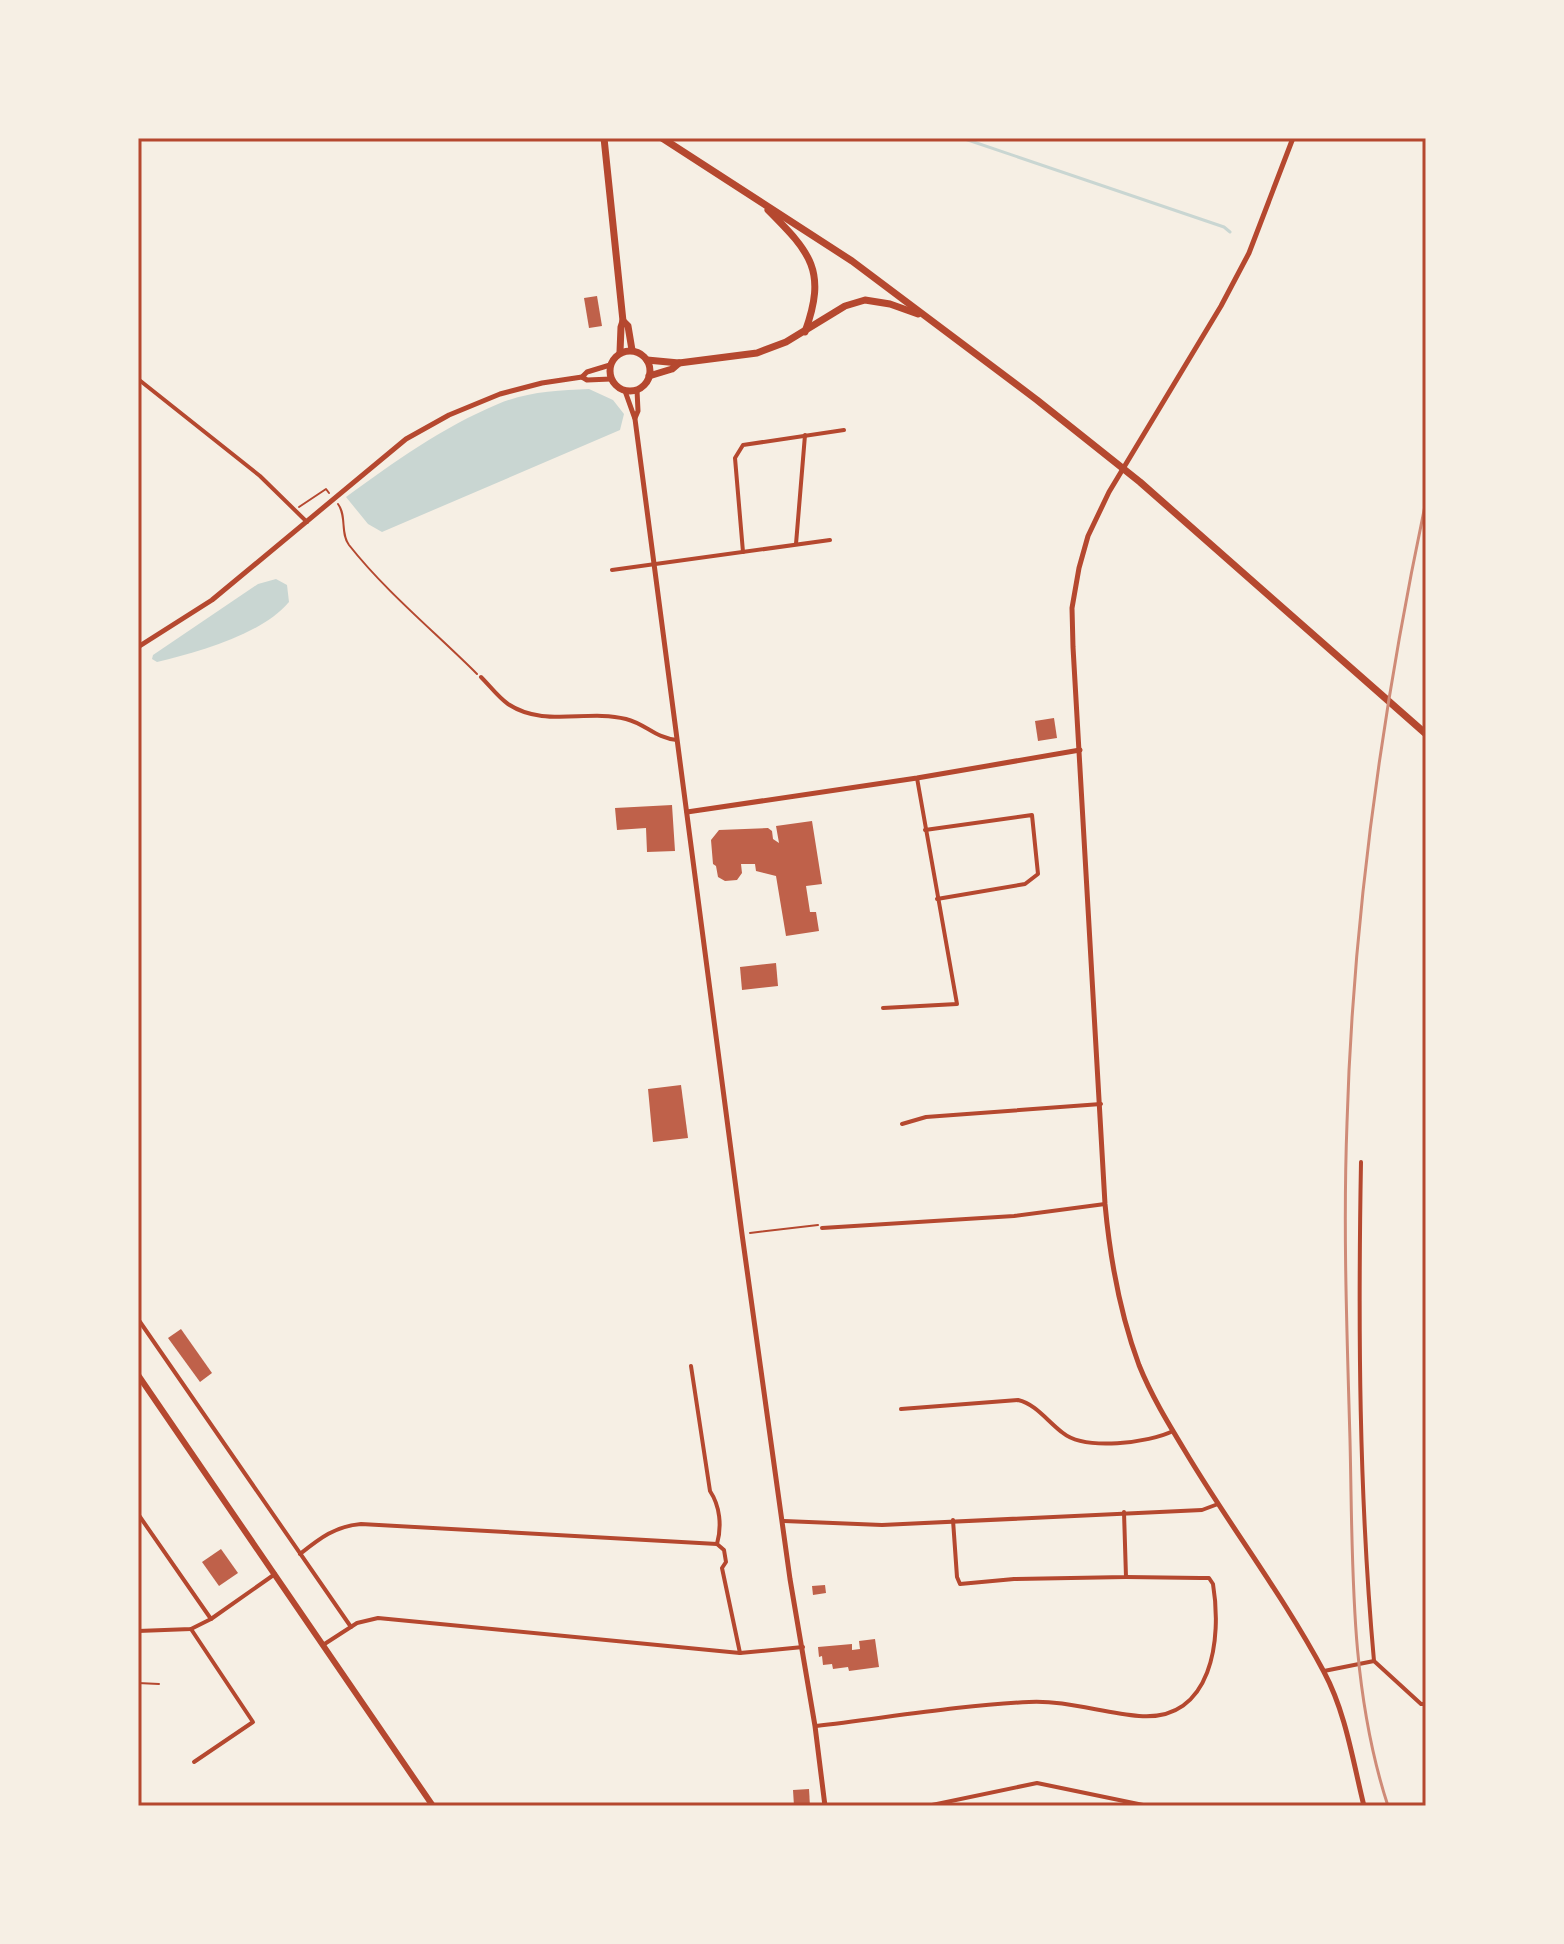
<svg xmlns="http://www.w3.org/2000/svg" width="1564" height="1944" font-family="Helvetica,sans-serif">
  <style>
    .water { fill: #c9d6d2 }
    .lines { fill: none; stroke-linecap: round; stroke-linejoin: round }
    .stream { stroke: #c9d6d2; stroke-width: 3 }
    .building { fill: #bf614a }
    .path { stroke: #b5482f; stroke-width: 2 }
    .service { stroke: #b5482f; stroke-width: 2 }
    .minor { stroke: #b5482f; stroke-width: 4 }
    .tertiary { stroke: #b5482f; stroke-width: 5 }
    .secondary { stroke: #b5482f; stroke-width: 6 }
    .primary { stroke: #b5482f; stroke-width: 7 }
    .trunk { stroke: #b5482f; stroke-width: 7 }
    .rail { stroke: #cf8b77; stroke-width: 3 }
    .neatline { fill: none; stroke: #b5482f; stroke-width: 3 }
  </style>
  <rect width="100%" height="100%" fill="#f6efe4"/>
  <!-- water -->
  <g class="water">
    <path d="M589,389L613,400L624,414L620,430L382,532L368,524L346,497C394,462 443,427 498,404C526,392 558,390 589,389Z"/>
    <path d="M276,579L287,585L289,602C261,635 198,652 157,662L152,659L153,655L258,584Z"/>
  </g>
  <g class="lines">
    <!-- stream -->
    <polyline class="stream" points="962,138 1224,227 1230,232"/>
  </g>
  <!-- building -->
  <g class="building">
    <polygon points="597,296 602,326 589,328 584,298"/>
    <polygon points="1054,718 1057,738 1038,741 1035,721"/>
    <polygon points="672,805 675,851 647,852 646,828 617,830 615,808"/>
    <polygon points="812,821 822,884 806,886 810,912 816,912 819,931 786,936 776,876 756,871 755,864 741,864 742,873 737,880 725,881 718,877 716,866 713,864 711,840 719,830 768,828 772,831 773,839 779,843 776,826"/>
    <polygon points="776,963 778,986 742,990 740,967"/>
    <polygon points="681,1085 688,1138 653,1142 648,1089"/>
    <polygon points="181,1329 212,1373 200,1382 168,1338"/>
    <polygon points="221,1549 238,1573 219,1586 202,1562"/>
    <polygon points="825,1585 826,1593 813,1595 812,1586"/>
    <polygon points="875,1639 879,1667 849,1671 848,1667 833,1669 832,1664 823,1665 822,1656 819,1657 818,1647 852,1644 852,1650 860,1649 859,1641"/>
    <polygon points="809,1789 810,1806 794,1806 793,1790"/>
  </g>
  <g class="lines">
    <!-- path -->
    <g class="path">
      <path d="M338,504C347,516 340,533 349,545C386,592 435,632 477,674"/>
      <polyline points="299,507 326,489 329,493"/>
      <polyline points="750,1233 818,1225"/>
    </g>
    <!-- service -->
    <g class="service">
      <polyline points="138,1657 140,1632"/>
      <polyline points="138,1683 159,1684"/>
    </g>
    <!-- minor -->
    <g class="minor">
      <polyline points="138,379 260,476 307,522"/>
      <polyline points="796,544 805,435"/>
      <polyline points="743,552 735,458 743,445 844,430"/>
      <polyline points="612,570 830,540"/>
      <path d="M481,677C490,686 498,697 508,704C544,728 587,709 626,719C646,724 655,738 677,740"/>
      <polyline points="925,830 1032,815 1038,874 1025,884 937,899"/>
      <polyline points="883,1008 957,1004 917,778"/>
      <polyline points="902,1124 926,1117 1101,1104"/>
      <path d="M1361,1162C1358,1328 1359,1495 1374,1661L1421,1704H1426"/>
      <polyline points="822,1228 1014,1216 1105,1204"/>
      <polyline points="138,1319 351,1627"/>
      <path d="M691,1366L710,1491C720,1506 722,1526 717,1544L724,1550L726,1562L722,1568L740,1653"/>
      <path d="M901,1409L1018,1400C1036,1404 1048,1422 1063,1433C1085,1451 1149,1443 1173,1431"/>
      <polyline points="138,1514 211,1619"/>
      <polyline points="953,1520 957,1577 960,1584 1014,1579 1126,1577 1124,1512"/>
      <polyline points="784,1521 882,1525 1202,1510 1218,1504"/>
      <path d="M300,1554C319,1539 335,1526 361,1524L717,1544"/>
      <polyline points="191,1629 253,1722 194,1762"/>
      <polyline points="138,1631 191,1629 211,1619 275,1574"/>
      <polyline points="323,1645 357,1623 378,1618 740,1653 803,1647"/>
      <polyline points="1324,1671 1374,1661"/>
      <path d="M816,1726C885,1718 960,1705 1029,1702C1065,1700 1103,1713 1139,1716C1213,1722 1222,1638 1213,1584L1209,1578H1200L1126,1577"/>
      <polyline points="932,1805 1037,1783 1148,1806"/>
    </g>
    <!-- tertiary -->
    <g class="tertiary">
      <path d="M1293,138L1249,253L1221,306L1109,492L1088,536L1079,568L1072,608L1073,647L1105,1204C1110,1258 1120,1314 1139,1365C1151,1395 1168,1423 1185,1451C1229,1525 1283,1595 1324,1672C1346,1713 1353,1762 1364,1806"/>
      <polyline points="582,377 587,372 610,365"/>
      <polyline points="625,391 635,419 742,1234 790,1579 815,1726 825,1806"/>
      <polyline points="635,418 638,411 637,390"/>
      <polyline points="138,647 212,600 406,439 449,415 500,394 542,383 582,377 587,380 611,379"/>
      <polyline points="687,812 917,778 1080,750"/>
    </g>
    <!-- secondary -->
    <polyline class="secondary" points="138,1375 433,1806"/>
    <!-- primary -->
    <g class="primary">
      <polyline points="604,138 623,321 621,327 620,352"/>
      <polyline points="623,321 628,326 632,350"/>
      <circle cx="630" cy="371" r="20"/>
    </g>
    <!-- trunk -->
    <g class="trunk">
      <polyline points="662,138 852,261 1037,400 1140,482 1426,734"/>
      <path d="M768,210C811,253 827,271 805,332"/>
      <polyline points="647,360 679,363 757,353 786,342 845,306 865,300 890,304 918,314"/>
      <polyline points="649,376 672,369 679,363"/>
    </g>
    <!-- rail -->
    <path class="rail" d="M1388,1806C1349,1687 1353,1563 1350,1440C1347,1334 1343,1228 1347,1123C1353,914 1383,705 1426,501"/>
  </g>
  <!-- border -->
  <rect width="1564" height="1944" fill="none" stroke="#f6efe4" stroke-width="280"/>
  <rect x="140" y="140" width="1284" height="1664" class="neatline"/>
</svg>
